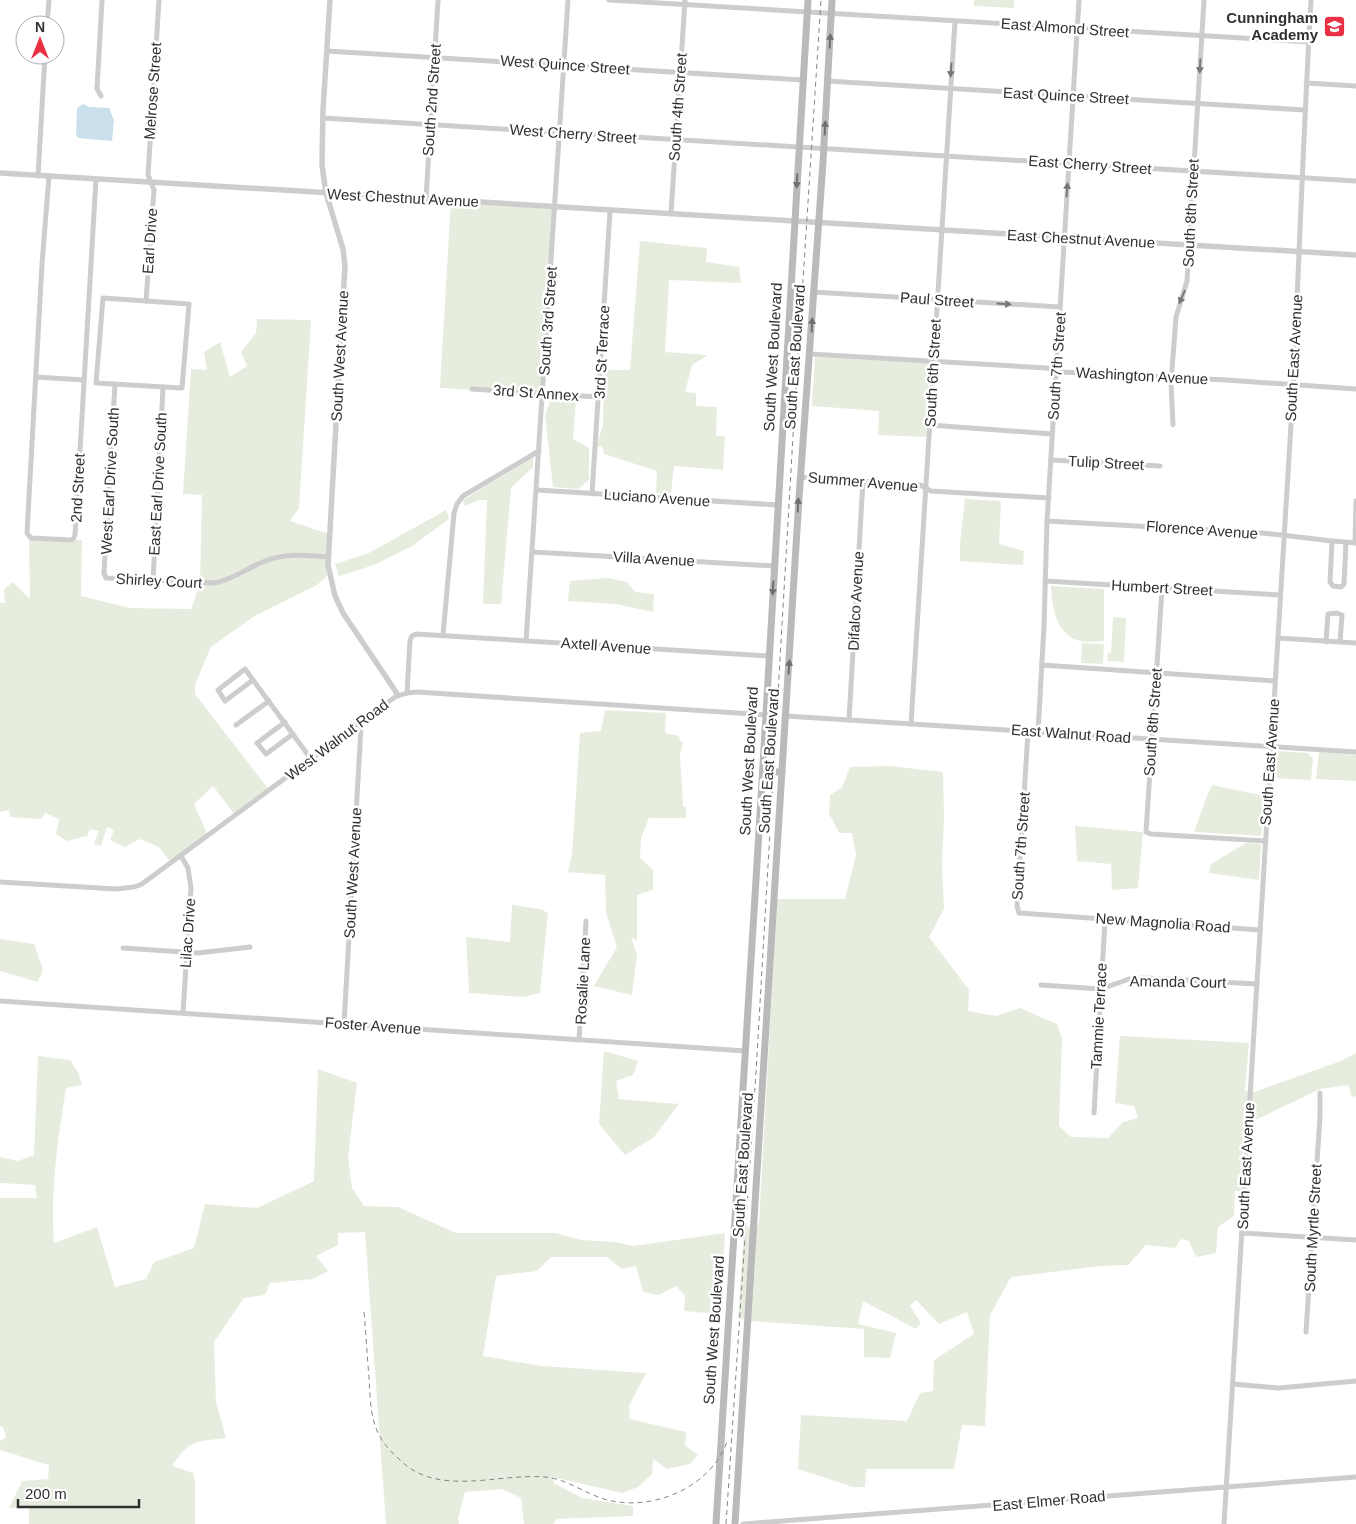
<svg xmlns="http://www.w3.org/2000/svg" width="1356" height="1524" font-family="Helvetica,sans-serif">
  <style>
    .green { fill: #e7edde }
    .water { fill: #cae1ed }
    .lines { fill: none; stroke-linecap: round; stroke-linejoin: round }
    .minor { stroke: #cdcdcd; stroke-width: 5 }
    .tertiary { stroke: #cdcdcd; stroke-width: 5.5 }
    .secondary { stroke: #bababa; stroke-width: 7 }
    .rail { stroke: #858585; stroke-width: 1; stroke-dasharray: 5 4; stroke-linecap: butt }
    .oneway { fill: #6e6e6e }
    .oneway2 { fill: #777 }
    .labels { text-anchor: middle; stroke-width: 5; stroke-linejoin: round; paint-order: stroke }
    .poi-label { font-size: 15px; font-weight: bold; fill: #303030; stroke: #fff; text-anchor: end }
    .street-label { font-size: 15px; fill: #303030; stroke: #fff }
  </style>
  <rect width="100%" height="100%" fill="#fff"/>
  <!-- green -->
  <g class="green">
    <polygon points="974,0 1014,0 1014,8 974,6"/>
    <polygon points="451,200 555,206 543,394 440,388"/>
    <polygon points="640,241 707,248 706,262 739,267 741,283 669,280 665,352 708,355 692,365 685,392 696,393 696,406 717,407 716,436 725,436 723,470 674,466 671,494 656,493 657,471 604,454 602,446 596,448 603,425 604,370 630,370"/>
    <polygon points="257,319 311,320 299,508 290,521 329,534 327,576 317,585 253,617 211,647 195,684 195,694 270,791 236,816 213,786 194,804 208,836 171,863 159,847 140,839 125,847 110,840 114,830 107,827 101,846 94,844 99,831 90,829 87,836 67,841 56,834 59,819 45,813 41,819 10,817 9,810 0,812 0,603 5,603 4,589 13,582 30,599 29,538 82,540 81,596 130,608 191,609 200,584 202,495 183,494 191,369 207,370 204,352 220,342 230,377 247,366 241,352 256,333"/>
    <polygon points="815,357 930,363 926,437 878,435 879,411 812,406"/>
    <polygon points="552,397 576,399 573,439 589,448 589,480 578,489 553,487 545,415"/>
    <polygon points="533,457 533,467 511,488 501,604 483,604 487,500 480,500 464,506 463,500"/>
    <polygon points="965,499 1001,501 999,544 1024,551 1023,565 960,561 960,544"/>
    <polygon points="446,510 449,519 412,546 374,565 339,576 335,564 367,554"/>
    <polygon points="608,578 627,582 635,592 654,594 653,612 616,604 568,601 570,581"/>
    <path d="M1051,586L1104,589V641C1097,641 1087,643 1080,641C1056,635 1052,607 1051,586Z"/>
    <polygon points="1113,617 1126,618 1124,662 1107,661 1108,653 1111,653"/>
    <polygon points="1082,643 1104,644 1103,664 1081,663"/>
    <polygon points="605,710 666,713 665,733 679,736 680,741 683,742 680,755 683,806 686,807 686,818 649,818 641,838 640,858 653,870 653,890 637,895 637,941 631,937 637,955 632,995 594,986 617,947 606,913 605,875 568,872 572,854 580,733 601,731"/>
    <polygon points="1277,751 1308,753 1313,759 1311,780 1274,778"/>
    <polygon points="1319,752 1356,755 1356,781 1316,779"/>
    <polygon points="890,766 943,772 944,817 942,865 944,909 929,937 969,990 968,1011 996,1016 1020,1008 1057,1024 1062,1039 1059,1126 1071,1137 1108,1138 1123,1122 1138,1118 1134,1106 1115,1103 1120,1036 1249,1043 1245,1091 1254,1092 1341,1061 1356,1053 1356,1096 1352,1097 1348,1085 1320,1089 1253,1121 1244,1120 1241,1191 1235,1191 1234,1216 1218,1227 1216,1253 1196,1257 1189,1241 1181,1239 1175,1248 1146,1245 1128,1265 1101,1266 1011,1277 990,1315 985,1426 962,1425 954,1469 866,1469 865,1487 853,1487 798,1469 801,1415 907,1421 920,1393 933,1391 934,1360 974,1334 967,1312 939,1324 916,1300 910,1306 921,1323 916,1329 863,1301 858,1324 896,1333 890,1358 864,1357 864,1329 751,1321 738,1318 744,1229 759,1223 777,899 845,899 856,855 852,833 839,833 829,813 830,795 842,787 850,767"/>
    <polygon points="1212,785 1264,796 1261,836 1194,832 1207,796"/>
    <polygon points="1075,826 1143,832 1138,888 1112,890 1111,864 1077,861"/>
    <polygon points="1246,843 1260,844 1261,847 1259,880 1209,873 1211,864"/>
    <polygon points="512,905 541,909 548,913 540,993 524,997 469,993 466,937 510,942"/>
    <polygon points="0,939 34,944 43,969 38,982 0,971"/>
    <polygon points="604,1051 638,1061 633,1075 616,1081 619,1099 679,1104 653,1138 625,1155 599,1124"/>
    <path d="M38,1056L70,1060L78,1072L82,1085L66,1088C58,1140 50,1190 54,1243L97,1227L115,1287L146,1279L154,1262L194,1248L205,1204L257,1208L314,1181L318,1069L357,1083L348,1157L352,1188L364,1206L398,1207L456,1233H555L581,1240L615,1242L633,1246L725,1233L720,1314L684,1311L685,1296L676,1286L659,1295L643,1292L636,1266L622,1269L607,1257H551L537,1271L496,1276L483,1356L542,1366L646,1373L629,1406L630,1419L686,1432L685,1445L698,1455L690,1464L667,1469L653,1459L652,1474L638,1487L622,1493L553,1477L554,1483L582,1498L633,1506V1516L557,1519L553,1524H524L521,1498L502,1489L465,1492L458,1518L459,1524H386L365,1232L338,1233V1245L316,1256L328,1271L313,1279L270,1283L265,1295L244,1298L214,1342L216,1402L226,1438C196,1442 190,1439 172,1466L193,1473L195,1481V1524H29V1507L9,1508L22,1481L48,1479L49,1465L0,1450V1441L6,1437L3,1427L0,1426V1198H37L35,1185L0,1183V1157L18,1161L34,1155Z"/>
  </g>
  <!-- water -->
  <polygon class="water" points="83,104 89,107 109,108 114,120 112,141 78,138 76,134 77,108"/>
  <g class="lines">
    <!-- minor -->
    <g class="minor">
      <polyline points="609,0 1309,42"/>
      <polyline points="47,25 49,0"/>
      <polyline points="327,51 803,80"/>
      <polyline points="827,81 1305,110"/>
      <polyline points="1306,83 1356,86"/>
      <polyline points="101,96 97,89 102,0"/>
      <polyline points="323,118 1356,181"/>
      <polyline points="38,176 45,55"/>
      <polyline points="49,176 42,264 27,533 31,538 71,540 73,539 75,535 96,179"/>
      <polyline points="426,199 438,0"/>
      <polyline points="671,214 685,0"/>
      <polyline points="813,292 1060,307"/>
      <polygon points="103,298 189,304 182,388 96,383"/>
      <polyline points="146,301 154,190 148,175 159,0"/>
      <polyline points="810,354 1046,368 1063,372 1226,380 1356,389"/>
      <polyline points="36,377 84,380"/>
      <path d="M115,384L104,573L106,578L215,583C233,579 248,568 265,561C285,553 307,555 327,557"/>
      <polyline points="472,389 599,397"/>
      <polyline points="930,425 1052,434"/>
      <polyline points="1173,425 1171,383 1176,317 1187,281 1204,0"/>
      <polyline points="1051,460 1160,466"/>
      <polyline points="800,477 920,485 931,491 1049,498"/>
      <polyline points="537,490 778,505"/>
      <polyline points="592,494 610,211"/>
      <path d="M1047,521L1262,533C1294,536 1324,541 1356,543"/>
      <polyline points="1332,542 1330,582 1333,586 1341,587 1344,584 1346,543"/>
      <polyline points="1355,543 1356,501"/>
      <polyline points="533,552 774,566"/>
      <polyline points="153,581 163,387"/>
      <polyline points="1045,581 1280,595"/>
      <polyline points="1162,589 1146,832 1151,834 1265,841"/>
      <polyline points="443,635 454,513 457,504 463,496 539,451"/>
      <polyline points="1278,638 1356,643"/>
      <polyline points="526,641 568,0"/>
      <polyline points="1326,642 1328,614 1337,613 1342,615 1340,642"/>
      <polyline points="1042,665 1275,681"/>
      <polyline points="253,680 225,701 218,690 245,669 311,759"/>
      <polyline points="407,693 410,640 412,636 416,634 769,656"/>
      <polyline points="786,716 1356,752"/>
      <polyline points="849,720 863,481"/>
      <polyline points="285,722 257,743 266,754 293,734"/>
      <polyline points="911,724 955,21"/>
      <polyline points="236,725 269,701"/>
      <polyline points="1028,732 1017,906 1019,913 1260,930"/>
      <polyline points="1038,732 1044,626 1047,521 1079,0"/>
      <polyline points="181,856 188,868 191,888 183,1013"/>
      <polyline points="0,882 116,889 134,887 142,884 395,697 407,693 417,692 766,715"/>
      <polyline points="123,948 198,953 250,947"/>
      <polyline points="1041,985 1101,989 1129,979 1145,978 1257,984"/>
      <polyline points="0,1001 746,1051"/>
      <polyline points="344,1024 361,727 359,723"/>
      <polyline points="579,1040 586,921"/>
      <polyline points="1094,1113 1105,920"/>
      <polyline points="1242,1233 1356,1240"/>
      <polyline points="1306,1332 1320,1116 1320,1093"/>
      <polyline points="1233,1384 1279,1388 1356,1381"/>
      <polyline points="743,1524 1356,1477"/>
      <path d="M1224,1524L1294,375C1299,250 1304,125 1311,0"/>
    </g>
    <!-- tertiary -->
    <g class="tertiary">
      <polyline points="330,0 323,110 322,165 326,193 343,249 345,266 328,565 335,596 343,613 398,695"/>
      <polyline points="0,173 1356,255"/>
    </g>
    <!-- secondary -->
    <g class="secondary">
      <polyline points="763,772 782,772"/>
      <polyline points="716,1524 761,799 808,0"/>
      <polyline points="735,1524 799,498 823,162 832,0"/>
    </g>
    <!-- rail -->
    <g class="rail">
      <path d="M364,1312C366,1334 367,1355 369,1377C370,1395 370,1416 378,1433C382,1442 391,1452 399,1459C437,1498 497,1473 545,1477C567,1479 584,1493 604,1499C651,1513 710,1488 727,1442"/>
      <polyline points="726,1524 756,1072 793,436 821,0"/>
    </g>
  </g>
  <!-- one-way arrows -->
  <defs><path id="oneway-solid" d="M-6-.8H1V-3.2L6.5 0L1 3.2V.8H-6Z" transform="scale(1.25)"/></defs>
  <g class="oneway">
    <use href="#oneway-solid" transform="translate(830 41) rotate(-87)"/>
    <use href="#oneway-solid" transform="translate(825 128) rotate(-87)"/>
    <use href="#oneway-solid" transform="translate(797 181) rotate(93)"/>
    <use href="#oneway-solid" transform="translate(812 325) rotate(-87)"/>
    <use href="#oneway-solid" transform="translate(798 505) rotate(-87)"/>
    <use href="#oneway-solid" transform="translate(773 588) rotate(93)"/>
    <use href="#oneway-solid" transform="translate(789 667) rotate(-86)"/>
  </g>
  <g class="oneway2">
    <use href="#oneway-solid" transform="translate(1200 66) rotate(93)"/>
    <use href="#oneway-solid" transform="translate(951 70) rotate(94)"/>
    <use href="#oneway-solid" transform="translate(1067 190) rotate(-86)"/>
    <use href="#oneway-solid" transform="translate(1182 297) rotate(113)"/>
    <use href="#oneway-solid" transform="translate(1004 304) rotate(3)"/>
  </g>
  <!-- icons -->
  <defs>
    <symbol id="school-square" viewBox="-11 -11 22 22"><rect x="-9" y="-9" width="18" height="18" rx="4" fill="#e93044" stroke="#fff"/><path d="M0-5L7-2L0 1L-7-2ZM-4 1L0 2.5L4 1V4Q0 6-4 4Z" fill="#fff"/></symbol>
  </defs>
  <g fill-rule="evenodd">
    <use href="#school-square" x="1322" y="14" width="25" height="25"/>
  </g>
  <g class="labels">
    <!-- poi labels -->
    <g class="poi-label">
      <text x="1318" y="23">Cunningham<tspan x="1318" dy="17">Academy</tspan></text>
    </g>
    <!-- street labels -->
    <g class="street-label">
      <text transform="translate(1065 28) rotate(4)" y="5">East Almond Street</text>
      <text transform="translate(565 65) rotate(4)" y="5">West Quince Street</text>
      <text transform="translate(153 91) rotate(-86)" y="5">Melrose Street</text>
      <text transform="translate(1066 96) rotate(3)" y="5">East Quince Street</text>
      <text transform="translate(432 100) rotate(-86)" y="5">South 2nd Street</text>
      <text transform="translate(678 107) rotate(-86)" y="5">South 4th Street</text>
      <text transform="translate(573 134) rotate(4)" y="5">West Cherry Street</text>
      <text transform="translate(1090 165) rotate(4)" y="5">East Cherry Street</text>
      <text transform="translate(403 198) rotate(3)" y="5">West Chestnut Avenue</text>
      <text transform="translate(1191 213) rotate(-87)" y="5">South 8th Street</text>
      <text transform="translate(1081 239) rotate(3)" y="5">East Chestnut Avenue</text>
      <text transform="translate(150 241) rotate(-86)" y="5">Earl Drive</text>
      <text transform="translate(937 300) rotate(4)" y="5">Paul Street</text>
      <text transform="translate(548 321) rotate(-86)" y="5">South 3rd Street</text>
      <text transform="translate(602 352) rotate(-87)" y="5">3rd St Terrace</text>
      <text transform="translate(340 356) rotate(-87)" y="5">South West Avenue</text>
      <text transform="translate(773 357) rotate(-87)" y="5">South West Boulevard</text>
      <text transform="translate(795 357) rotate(-86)" y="5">South East Boulevard</text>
      <text transform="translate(1294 358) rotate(-87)" y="5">South East Avenue</text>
      <text transform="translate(1057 366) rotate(-86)" y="5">South 7th Street</text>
      <text transform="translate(933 373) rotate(-87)" y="5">South 6th Street</text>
      <text transform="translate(1142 376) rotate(3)" y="5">Washington Avenue</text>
      <text transform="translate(536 393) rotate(4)" y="5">3rd St Annex</text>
      <text transform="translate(1106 463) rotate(3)" y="5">Tulip Street</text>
      <text transform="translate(110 481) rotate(-87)" y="5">West Earl Drive South</text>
      <text transform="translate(863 482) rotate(5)" y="5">Summer Avenue</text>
      <text transform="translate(158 484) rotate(-87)" y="5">East Earl Drive South</text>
      <text transform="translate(78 488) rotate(-87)" y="5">2nd Street</text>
      <text transform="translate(657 498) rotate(4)" y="5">Luciano Avenue</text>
      <text transform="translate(1202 530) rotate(4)" y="5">Florence Avenue</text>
      <text transform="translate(654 559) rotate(3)" y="5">Villa Avenue</text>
      <text transform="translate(159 581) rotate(3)" y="5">Shirley Court</text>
      <text transform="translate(1162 588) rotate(3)" y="5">Humbert Street</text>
      <text transform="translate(856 601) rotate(-87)" y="5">Difalco Avenue</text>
      <text transform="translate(606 646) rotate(4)" y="5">Axtell Avenue</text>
      <text transform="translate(1153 722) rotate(-86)" y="5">South 8th Street</text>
      <text transform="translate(1071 734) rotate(4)" y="5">East Walnut Road</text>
      <text transform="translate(337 740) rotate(-37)" y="5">West Walnut Road</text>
      <text transform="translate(749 761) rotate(-87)" y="5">South West Boulevard</text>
      <text transform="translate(769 761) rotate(-86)" y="5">South East Boulevard</text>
      <text transform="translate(1270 762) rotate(-86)" y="5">South East Avenue</text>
      <text transform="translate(1021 846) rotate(-86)" y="5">South 7th Street</text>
      <text transform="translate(353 873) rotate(-87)" y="5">South West Avenue</text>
      <text transform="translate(1163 923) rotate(4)" y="5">New Magnolia Road</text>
      <text transform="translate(188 933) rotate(-86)" y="5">Lilac Drive</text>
      <text transform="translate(583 981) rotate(-87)" y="5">Rosalie Lane</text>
      <text transform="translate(1178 982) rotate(1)" y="5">Amanda Court</text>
      <text transform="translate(1099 1016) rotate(-87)" y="5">Tammie Terrace</text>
      <text transform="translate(373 1026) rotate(4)" y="5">Foster Avenue</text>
      <text transform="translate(743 1165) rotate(-86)" y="5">South East Boulevard</text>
      <text transform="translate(1246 1166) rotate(-87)" y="5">South East Avenue</text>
      <text transform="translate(1313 1228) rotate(-87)" y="5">South Myrtle Street</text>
      <text transform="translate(714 1330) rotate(-86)" y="5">South West Boulevard</text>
      <text transform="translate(1049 1501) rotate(-5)" y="5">East Elmer Road</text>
    </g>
  </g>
  <!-- north arrow -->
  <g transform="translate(40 40)"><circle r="24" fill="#ffffff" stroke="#acacac"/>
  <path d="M0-4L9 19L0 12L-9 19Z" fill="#e93044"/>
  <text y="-8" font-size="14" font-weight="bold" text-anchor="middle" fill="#303030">N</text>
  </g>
  <!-- scale -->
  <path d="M18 1499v8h121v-8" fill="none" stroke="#303030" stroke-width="2.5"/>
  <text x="25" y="1499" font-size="15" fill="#303030" stroke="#ffffff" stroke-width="4" paint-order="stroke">200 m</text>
</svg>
